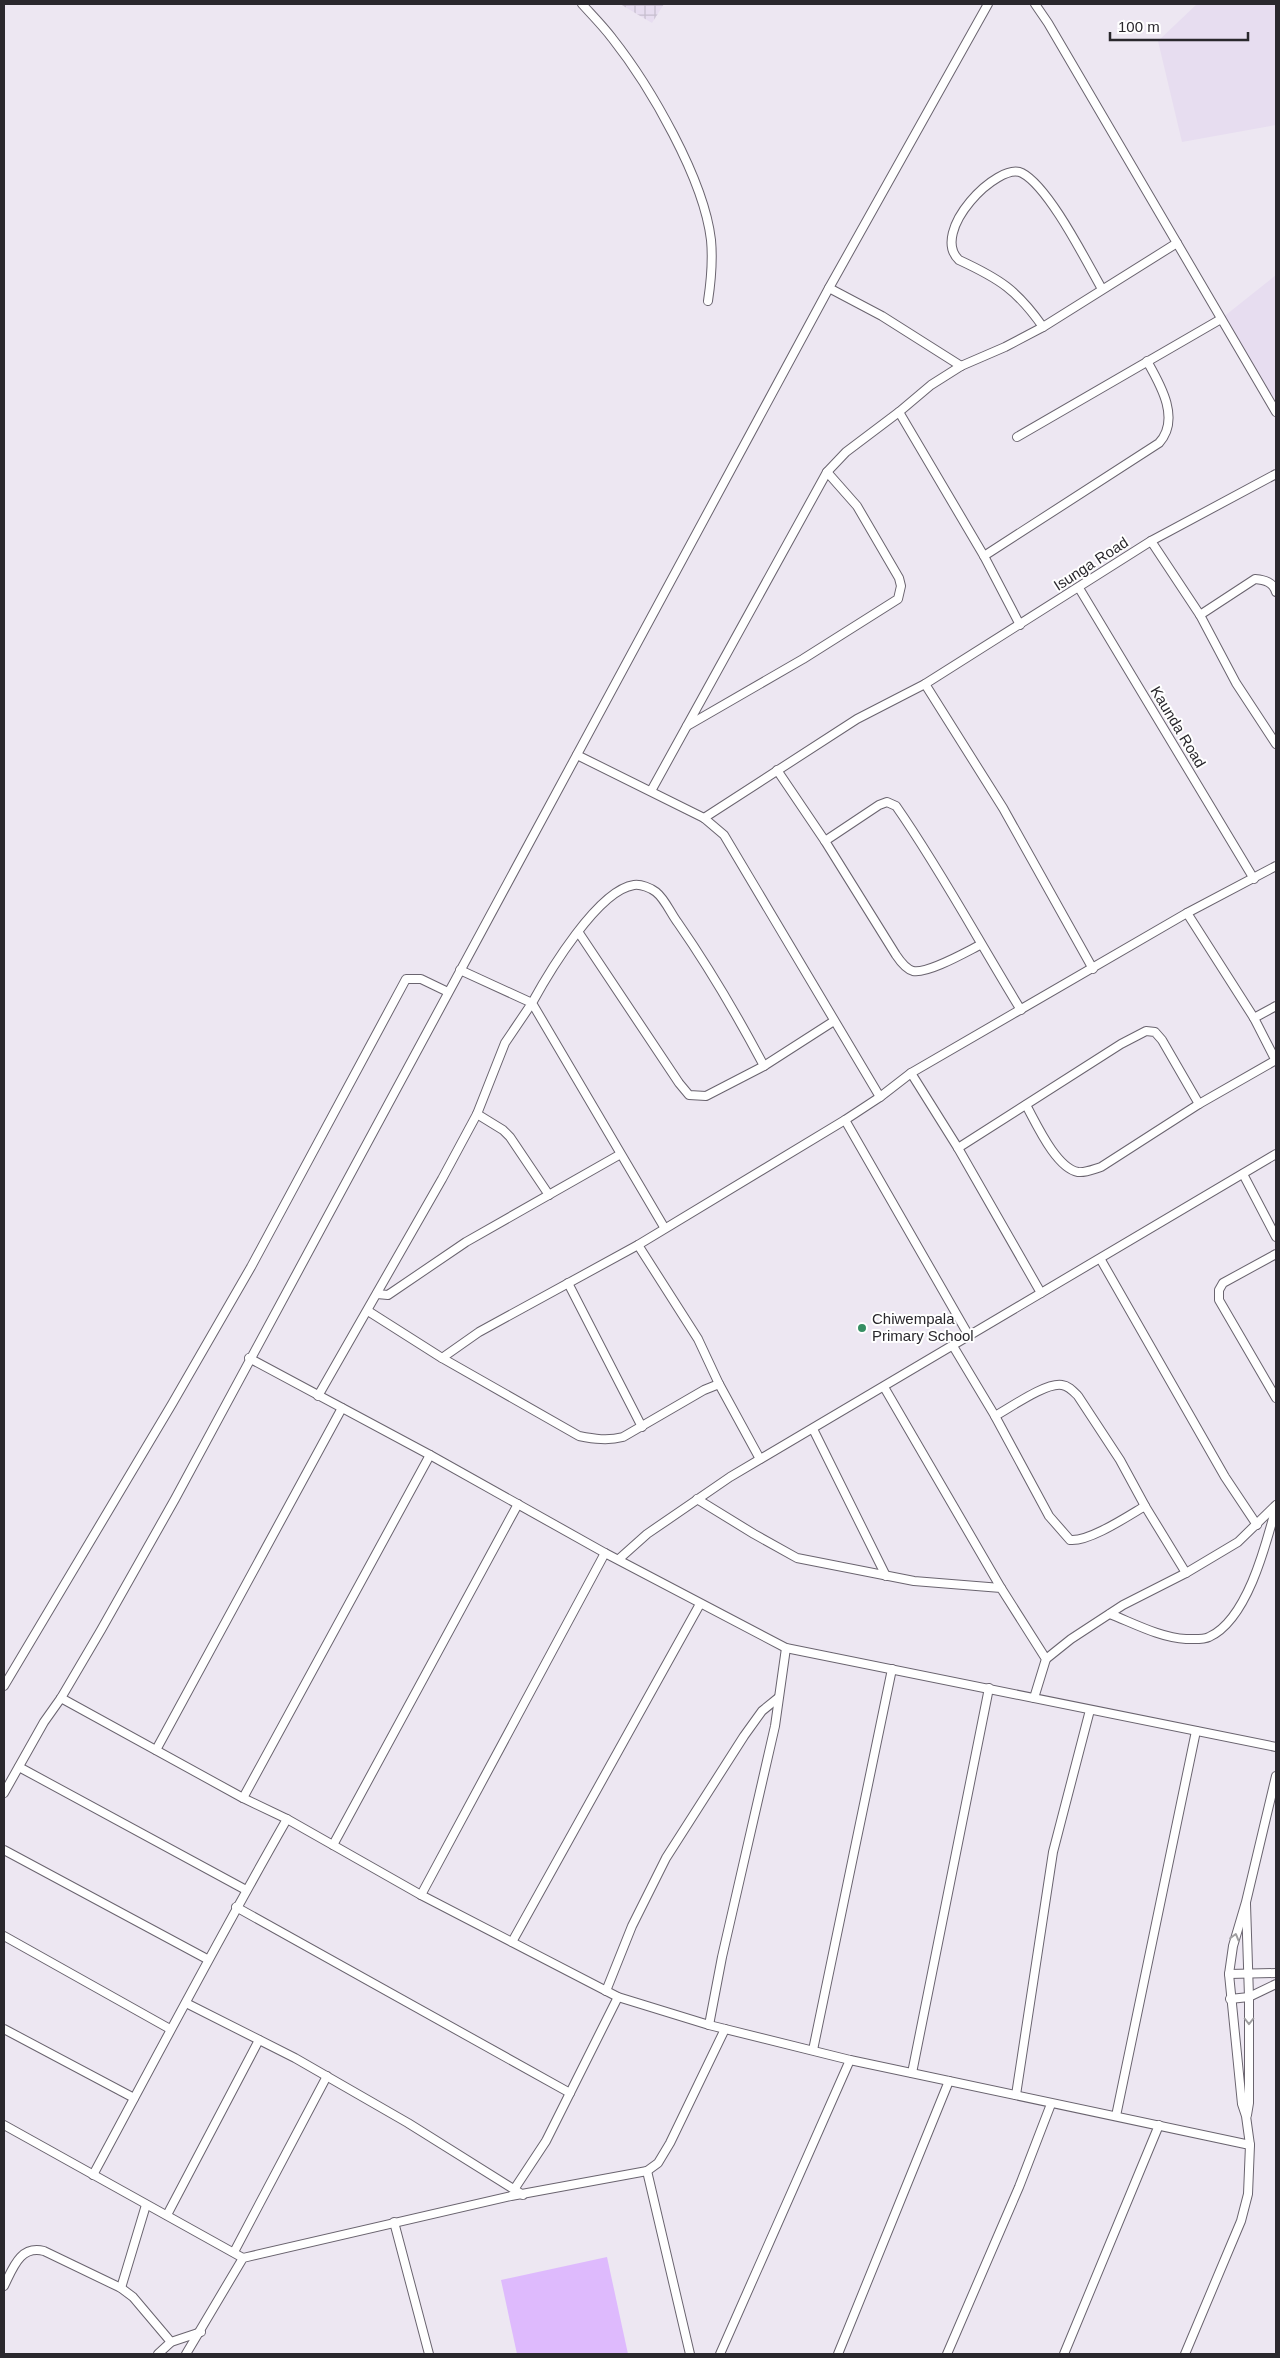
<svg xmlns="http://www.w3.org/2000/svg" width="1280" height="2358" font-family="Arial,sans-serif">
  <style>
    .built { fill: #e7ddf0 }
    .industrial { fill: url(#industrial-grid) }
    .garden { fill: #debafd }
    .lines { fill: none; stroke-linecap: round; stroke-linejoin: round }
    .minor-casing { stroke: #6a646f; stroke-width: 10 }
    .minor { stroke: #fff; stroke-width: 8 }
    .oneway { stroke: #9f9ea0 }
    .poi-dot { fill: #368e63; stroke: #fff; stroke-width: 2 }
    .labels { text-anchor: middle; stroke-width: 4; stroke-linejoin: round; paint-order: stroke }
    .street-label { font-size: 15px; fill: #2a282d; stroke: #fff }
    .poi-label { font-size: 15px; fill: #2a282d; stroke: #fff; text-anchor: start }
  </style>
  <defs>
    <pattern id="industrial-grid" width="8" height="8" patternUnits="userSpaceOnUse" patternTransform="scale(1.25)"><rect width="8" height="8" fill="#e7ddf0"/><path d="M0 4h8M4 0v8" fill="none" stroke="#c6bece"/></pattern>
  </defs>
  <rect width="100%" height="100%" fill="#ede7f2"/>
  <!-- built -->
  <g class="built">
    <polygon points="1197,4 1276,4 1276,125 1182,142 1158,41"/>
    <polygon points="1276,275 1276,409 1222,318"/>
  </g>
  <!-- industrial -->
  <polygon class="industrial" points="620,4 664,4 652,23"/>
  <!-- garden -->
  <polygon class="garden" points="607,2257 628,2354 517,2354 501,2280"/>
  <g class="lines">
    <defs>
      <g id="minor">
        <path d="M582,4C592,15 603,26 612,38C650,86 704,179 711,240C713,261 711,281 708,301"/>
        <polyline points="1035,4 1048,23 1276,412"/>
        <polyline points="829,288 882,316 961,366"/>
        <path d="M1043,327C1017,290 1000,279 959,260C929,232 998,161 1022,173C1049,187 1086,261 1102,289"/>
        <polyline points="899,412 984,556 1020,625"/>
        <polyline points="1017,437 1221,319"/>
        <polyline points="1151,541 1200,615 1236,683 1276,744"/>
        <path d="M984,556L1159,443C1181,419 1160,384 1147,361"/>
        <polyline points="1079,588 1254,879"/>
        <path d="M1200,615L1255,579C1265,580 1273,582 1276,592"/>
        <polyline points="925,684 1003,808 1093,969"/>
        <polyline points="687,726 803,659 898,599 901,586 899,578 857,506 827,472"/>
        <polyline points="577,755 704,818 724,835 880,1097"/>
        <path d="M777,770L825,841L896,955C900,961 906,969 913,971C928,974 966,952 980,945"/>
        <polyline points="651,791 827,472 846,452 899,412 931,385 961,366 1005,347 1043,327 1177,243"/>
        <polyline points="704,818 857,719 925,684 1151,541 1276,474"/>
        <path d="M825,841L879,805L887,802L896,806C942,872 979,942 1021,1010"/>
        <polyline points="1187,913 1254,1018 1276,1061"/>
        <polyline points="579,933 679,1083 689,1095 706,1096 764,1066 834,1021"/>
        <polyline points="1254,1018 1276,1006"/>
        <polyline points="911,1073 958,1148 1041,1293"/>
        <path d="M1026,1105C1036,1123 1056,1168 1078,1172C1086,1173 1094,1169 1101,1167L1199,1104L1276,1060"/>
        <polyline points="477,1114 503,1130 510,1137 549,1195"/>
        <polyline points="845,1120 969,1336"/>
        <polyline points="958,1148 1121,1044 1146,1031 1155,1032 1162,1040 1199,1104"/>
        <polyline points="1243,1174 1276,1237"/>
        <path d="M664,1227L532,1003C549,972 598,890 634,885C641,884 651,888 656,892C665,899 671,914 678,923C710,969 738,1017 764,1066"/>
        <polyline points="638,1245 698,1339 719,1384 760,1459"/>
        <polyline points="1276,1254 1223,1283 1219,1290 1219,1300 1276,1398"/>
        <polyline points="1101,1260 1225,1477 1257,1525"/>
        <polyline points="568,1283 642,1427"/>
        <polyline points="377,1294 388,1295 466,1242 619,1155"/>
        <path d="M368,1311L442,1358L579,1436C594,1439 608,1441 623,1437L704,1390L719,1384"/>
        <path d="M953,1346L995,1416L1049,1516L1070,1540C1089,1542 1128,1516 1145,1506L1186,1573"/>
        <polyline points="249,1358 430,1455 605,1553 786,1648 1276,1747"/>
        <polyline points="442,1358 479,1332 638,1245 845,1120 880,1097 911,1073 1187,913 1276,866"/>
        <polyline points="884,1387 1001,1588"/>
        <polyline points="318,1396 442,1179 477,1114 505,1043 532,1003 460,970"/>
        <path d="M995,1416C1010,1408 1046,1382 1062,1385C1069,1386 1073,1391 1078,1396L1120,1460L1145,1506"/>
        <polyline points="813,1429 886,1576"/>
        <polyline points="697,1499 754,1534 797,1558 914,1581 1001,1588 1046,1659 1034,1698"/>
        <polyline points="619,1559 647,1534 730,1477 1276,1154"/>
        <path d="M1110,1614C1133,1623 1161,1638 1186,1639C1193,1639 1203,1640 1209,1637C1247,1620 1266,1545 1276,1507"/>
        <polyline points="1046,1659 1071,1639 1123,1605 1186,1573 1238,1542 1276,1505"/>
        <polyline points="4,1686 172,1404 251,1267 406,979 421,979 448,992"/>
        <polyline points="61,1698 243,1798 287,1819 421,1895 618,1997 709,2025 850,2060 1250,2145"/>
        <polyline points="156,1750 342,1408"/>
        <polyline points="19,1767 246,1890"/>
        <polyline points="4,1793 44,1722 61,1698 101,1630 175,1499 829,288 988,4"/>
        <polyline points="243,1798 430,1455"/>
        <polyline points="333,1845 518,1504"/>
        <polyline points="4,1850 207,1959"/>
        <polyline points="421,1895 605,1553"/>
        <polyline points="1246,1904 1249,1997 1249,2103 1247,2115"/>
        <polyline points="236,1907 570,2093"/>
        <polyline points="4,1936 170,2029"/>
        <polyline points="512,1942 700,1604"/>
        <polyline points="1229,1974 1276,1973"/>
        <polyline points="606,1991 632,1926 666,1858 744,1736 762,1711 778,1698"/>
        <polyline points="1230,1999 1249,1997 1276,1984"/>
        <polyline points="186,2003 295,2058 408,2123 523,2195"/>
        <polyline points="709,2025 722,1957 775,1726 786,1648"/>
        <polyline points="4,2029 134,2098"/>
        <polyline points="813,2050 892,1669"/>
        <polyline points="912,2073 989,1688"/>
        <polyline points="1016,2095 1053,1852 1090,1710"/>
        <polyline points="1116,2116 1196,1731"/>
        <polyline points="4,2125 243,2258"/>
        <polyline points="647,2171 690,2354"/>
        <path d="M93,2175C157,2056 220,1936 287,1819"/>
        <polyline points="515,2188 546,2141 618,1997"/>
        <polyline points="167,2215 259,2040"/>
        <polyline points="394,2222 429,2354"/>
        <polyline points="234,2252 327,2076"/>
        <path d="M4,2286C13,2268 20,2245 44,2251L121,2288L133,2297L171,2342"/>
        <polyline points="121,2288 146,2205"/>
        <polyline points="158,2354 171,2342 201,2332"/>
        <polyline points="186,2354 243,2258 511,2196 647,2171 658,2163 670,2143 725,2029"/>
        <polyline points="720,2354 850,2060"/>
        <polyline points="838,2354 949,2081"/>
        <polyline points="947,2354 1019,2187 1051,2104"/>
        <polyline points="1064,2354 1159,2125"/>
        <polyline points="1185,2354 1241,2221 1248,2194 1250,2145 1246,2116 1242,2104 1229,1974 1233,1946 1246,1902 1276,1776"/>
      </g>
    </defs>
    <!-- minor casing -->
    <use href="#minor" class="minor-casing"/>
    <!-- minor -->
    <use href="#minor" class="minor"/>
  </g>
  <!-- one-way arrows -->
  <defs><path id="oneway-chevron" d="M-2-3.5L2.5 0L-2 3.5" fill="none" stroke-width="1.6" stroke-linecap="round" stroke-linejoin="round" transform="scale(1.25)"/></defs>
  <g class="oneway">
    <use href="#oneway-chevron" transform="translate(1235 1937) rotate(-75)"/>
    <use href="#oneway-chevron" transform="translate(1249 2021) rotate(90)"/>
  </g>
  <!-- markers -->
  <circle class="poi-dot" cx="862" cy="1328" r="5"/>
  <g class="labels">
    <!-- street labels -->
    <g class="street-label">
      <text transform="translate(1091 564) rotate(-33)" y="5">Isunga Road</text>
      <text transform="translate(1178 727) rotate(59)" y="5">Kaunda Road</text>
    </g>
    <!-- poi labels -->
    <g class="poi-label">
      <text x="872" y="1324">Chiwempala<tspan x="872" dy="17">Primary School</tspan></text>
    </g>
  </g>
  <!-- border -->
  <rect width="1280" height="2358" fill="none" stroke="#2a282d" stroke-width="10"/>
  <!-- scale -->
  <path d="M1110 32v8h138v-8" fill="none" stroke="#2a282d" stroke-width="2.5"/>
  <text x="1118" y="32" font-size="15" fill="#2a282d" stroke="#ffffff" stroke-width="4" paint-order="stroke">100 m</text>
</svg>
